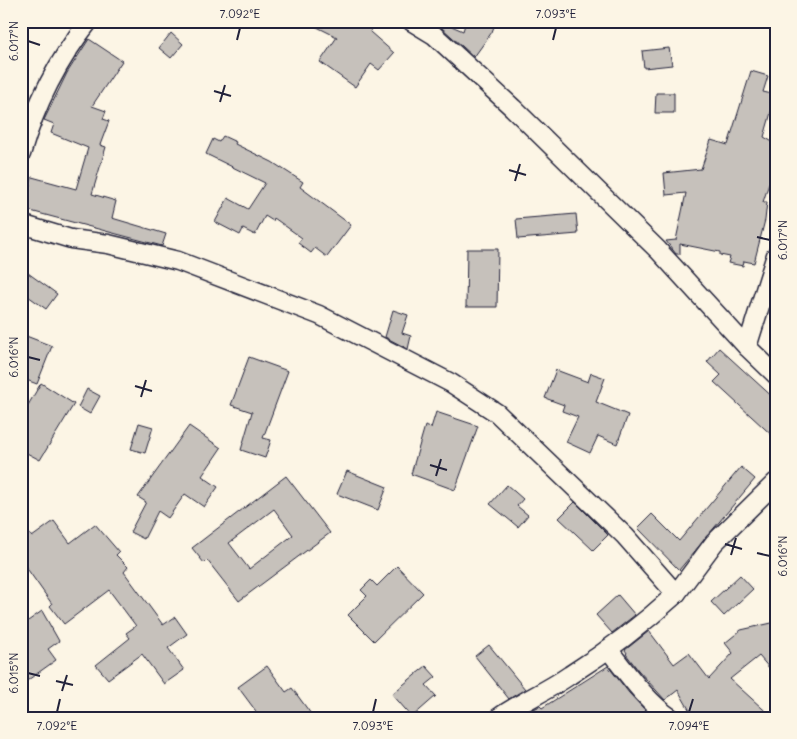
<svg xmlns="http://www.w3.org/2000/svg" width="797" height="739" font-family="Delius,sans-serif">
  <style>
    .building { fill: #c6c1bb; stroke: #22223b; fill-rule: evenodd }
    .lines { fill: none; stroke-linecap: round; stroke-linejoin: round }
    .minor-casing { stroke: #22223b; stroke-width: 21 }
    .minor { stroke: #fcf5e5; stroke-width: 18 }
    .ticks { fill: none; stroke: #22223b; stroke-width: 2 }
    .neatline { fill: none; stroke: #22223b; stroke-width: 2 }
    .ticks-label { font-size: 12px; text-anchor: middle; fill: #22223b }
  </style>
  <rect width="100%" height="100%" fill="#fcf5e5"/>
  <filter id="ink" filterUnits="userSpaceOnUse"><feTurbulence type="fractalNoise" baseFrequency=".02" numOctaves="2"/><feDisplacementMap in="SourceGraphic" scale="10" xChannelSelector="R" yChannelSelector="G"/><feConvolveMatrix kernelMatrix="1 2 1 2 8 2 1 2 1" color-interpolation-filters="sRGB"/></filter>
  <g filter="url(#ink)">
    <!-- building -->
    <g class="building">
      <polygon points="305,21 376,21 370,32 394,53 379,70 371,64 355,87 320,62 337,37"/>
      <polygon points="432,21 440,21 463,31 466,21 496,21 492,32 474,57 441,27"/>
      <polygon points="171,33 183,44 171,58 159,48"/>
      <polygon points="89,39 122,61 92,106 106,111 103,119 109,121 100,145 106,147 92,194 116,201 112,218 166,234 162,246 23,209 32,177 76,189 88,148 51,133 54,124 44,120 67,73"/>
      <polygon points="669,48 672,65 644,68 642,51"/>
      <polygon points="751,71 768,76 763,92 776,95 764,137 776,144 776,162 763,202 767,202 765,220 754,263 744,261 743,266 728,263 730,257 720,255 720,252 680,244 680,254 676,254 666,241 676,240 686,193 666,195 664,173 701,169 711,140 728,145"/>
      <polygon points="656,93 674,93 674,113 655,113"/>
      <polygon points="223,136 236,142 235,144 272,162 303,182 300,187 351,225 327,257 315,248 311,253 298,243 302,238 274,218 273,221 265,216 255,235 243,229 240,235 215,222 228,198 248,209 265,183 206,154 213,139 219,142"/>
      <polygon points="576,214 578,234 518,239 516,219"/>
      <polygon points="467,249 498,249 497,307 466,307"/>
      <polygon points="21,268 57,294 46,309 21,291"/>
      <polygon points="393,310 408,315 402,333 411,336 408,349 385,337"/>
      <polygon points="21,334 52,346 37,384 21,378"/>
      <polygon points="719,348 776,400 776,439 714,382 721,375 707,362"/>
      <polygon points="249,357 288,371 263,438 271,440 265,458 241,450 252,412 231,405"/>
      <polygon points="556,370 588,382 591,373 605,378 596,402 628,415 617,444 598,436 590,453 566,442 578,417 562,411 564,405 545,398"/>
      <polygon points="41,383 74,404 40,460 21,450 21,417"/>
      <polygon points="87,389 100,396 90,414 78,407"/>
      <polygon points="436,412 478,426 455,490 411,474 425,426 431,428"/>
      <polygon points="139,423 153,427 145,453 131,449"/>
      <polygon points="189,426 221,448 202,476 218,487 204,507 185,494 168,518 158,511 144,539 130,532 146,502 138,497"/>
      <polygon points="741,467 755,479 679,570 638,528 652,514 679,541"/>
      <polygon points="347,471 387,487 378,510 337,494"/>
      <path d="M286,476L330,533L239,601L207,560L204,563L192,548ZM274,509L293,535L249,569L229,543Z"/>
      <polygon points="507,485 523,499 517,506 528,515 518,527 490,504"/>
      <polygon points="575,502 608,535 593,550 559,518"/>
      <polygon points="54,521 70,543 95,524 119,552 116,555 128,567 124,572 163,625 175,617 187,634 168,648 184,670 164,684 142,654 108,679 96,665 130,638 126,633 136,626 109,590 64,624 50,606 52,604 21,560 21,524 32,537"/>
      <polygon points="397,566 423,593 374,641 348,615 367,596 361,590 371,580 377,586"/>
      <polygon points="740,575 753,589 724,616 711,602"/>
      <polygon points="618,595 635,615 612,633 596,615"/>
      <polygon points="42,611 59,641 48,649 56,660 21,685 21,626"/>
      <polygon points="776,622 776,676 759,656 730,679 773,718 694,718 678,690 665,700 638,670 626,654 627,653 625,650 649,631 674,664 689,653 709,679 733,653 725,643 741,630"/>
      <polygon points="489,645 525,689 509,699 475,656"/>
      <polygon points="267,666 286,692 292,688 314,718 261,718 238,687"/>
      <polygon points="426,666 436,677 426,685 436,696 412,717 392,694"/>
      <polygon points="608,666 629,693 647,712 640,718 524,718 522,715 540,706 542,708"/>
    </g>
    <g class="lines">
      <defs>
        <g id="minor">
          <polyline points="411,21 434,35 513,108 658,250 747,347 776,375"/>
          <path d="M21,154C35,106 58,60 89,21"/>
          <polyline points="21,224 71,239 108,244 178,261 319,315 451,383 497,413 625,536 676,594 714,543 776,482"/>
          <polyline points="747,347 776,255"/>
          <path d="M608,649C627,673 646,701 671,718"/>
          <path d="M498,718C521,702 547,691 570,675C608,651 643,624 676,594"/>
        </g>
      </defs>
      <!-- minor casing -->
      <use href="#minor" class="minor-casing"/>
      <!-- minor -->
      <use href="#minor" class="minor"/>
    </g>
  </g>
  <!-- ticks -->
  <path class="ticks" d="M237,40L240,28M553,40L556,28M28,41L40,45M214,91L231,96M220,102L225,85M509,170L526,175M515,181L520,164M757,237L770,240M28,357L40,360M135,386L152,391M141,397L146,380M430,465L447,470M436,476L441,459M725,544L742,549M757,553L770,556M731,555L736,538M28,673L40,676M56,681L73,685M62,691L67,675M57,712L60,699M373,712L376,699M689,712L693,699"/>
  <!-- margin -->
  <rect width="797" height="739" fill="none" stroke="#fcf5e5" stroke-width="55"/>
  <rect x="28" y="28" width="742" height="684" class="neatline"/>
  <g class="ticks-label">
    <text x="240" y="18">7.092°E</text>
    <text x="556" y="18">7.093°E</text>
    <text transform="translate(14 41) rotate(-90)" y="4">6.017°N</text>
    <text transform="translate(783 240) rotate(-90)" y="4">6.017°N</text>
    <text transform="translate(14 357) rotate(-90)" y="4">6.016°N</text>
    <text transform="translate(783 556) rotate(-90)" y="4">6.016°N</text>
    <text transform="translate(14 673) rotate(-90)" y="4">6.015°N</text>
    <text x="57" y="730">7.092°E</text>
    <text x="373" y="730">7.093°E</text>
    <text x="689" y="730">7.094°E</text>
  </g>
</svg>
